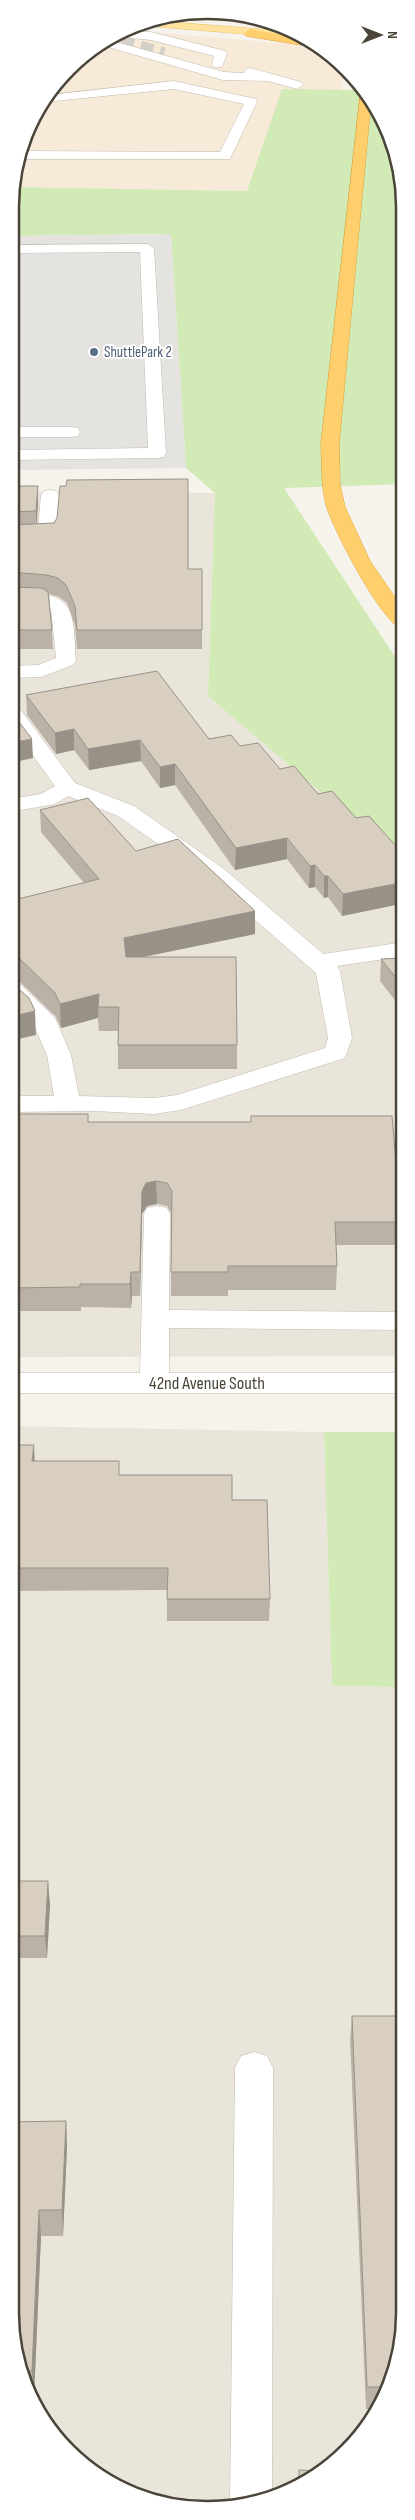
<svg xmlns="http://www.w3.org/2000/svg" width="415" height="2520" font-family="'Sofia Sans Condensed',sans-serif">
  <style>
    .residential { fill: #eae5da }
    .commercial { fill: #f7ead8 }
    .green { fill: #d2eab5 }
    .parking { fill: #e5e3e0 }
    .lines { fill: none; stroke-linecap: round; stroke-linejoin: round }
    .minor-tunnel { stroke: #d4d0c8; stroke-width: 13; stroke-dasharray: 13 7; stroke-linecap: butt }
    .minor-casing { stroke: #c2bbae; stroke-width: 1 }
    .major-casing { stroke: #e6c16a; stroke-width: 1 }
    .highway-casing { stroke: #e0a43c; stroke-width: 1 }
    .minor { fill: #fff; fill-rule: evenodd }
    .major { fill: #ffe39c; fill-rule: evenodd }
    .highway { fill: #ffcf6e; fill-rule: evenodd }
    .wall { fill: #bab2a6 }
    .shaded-wall { fill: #979187 }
    .building { fill: #d8cfc1; stroke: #979187 }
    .service-dot { fill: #5c6f8a; stroke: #fff; stroke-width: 2 }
    .labels { text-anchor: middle; stroke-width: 4; stroke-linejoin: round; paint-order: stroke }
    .far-service-label { font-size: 15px; fill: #4e5e75; stroke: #fff; text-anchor: start }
    .street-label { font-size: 18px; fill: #4b4439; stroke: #fff }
    .rim { fill: none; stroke: #4b4439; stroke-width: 2.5 }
  </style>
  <rect width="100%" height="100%" fill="#f6f3ec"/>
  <!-- residential -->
  <g class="residential">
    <polygon points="10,491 215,493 208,696 405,864 405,1356 10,1357"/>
    <polygon points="10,1426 324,1432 332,1686 405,1687 405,2326 385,2400 338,2461 271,2499 195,2510 120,2490 68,2452 25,2388 10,2312"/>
  </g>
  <!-- commercial -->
  <polygon class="commercial" points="128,30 289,44 322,53 345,66 325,192 13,187 31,120 77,59"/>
  <!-- green -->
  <g class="green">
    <polygon points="282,89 363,90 385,120 405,194 405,484 284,488 405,672 405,864 208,696 215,493 186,468 171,234 10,236 13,187 247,191"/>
    <polygon points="324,1432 405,1432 405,1687 332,1686"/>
  </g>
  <!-- parking -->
  <polygon class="parking" points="171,234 186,468 10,470 10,236"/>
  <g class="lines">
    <!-- minor-tunnel -->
    <polyline class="minor-tunnel" points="121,42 164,54"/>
    <defs>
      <g id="minor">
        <polygon points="135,31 151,32 225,51 227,54 222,67 214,67 212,64 214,56 151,40 131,38 129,35"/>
        <polygon points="109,40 224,72 244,73 246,69 250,68 301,82 303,85 297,89 268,81 223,80 101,45"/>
        <polygon points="174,81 256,99 257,102 230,159 20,159 22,151 220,152 244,104 174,89 44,102 50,95"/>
        <polygon points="147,244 154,248 166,453 163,457 157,458 10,460 10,450 148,448 140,252 10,253 10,245"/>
        <polygon points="10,427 72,427 78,428 80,432 78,436 72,437 10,437"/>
        <polygon points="50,490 56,491 59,495 56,536 53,540 10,541 10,531 38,531 41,495 44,491"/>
        <path d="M10,592C74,593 73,602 76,661L73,665L41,677L10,678V666L38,665L56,658L51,610L43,605L10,604Z"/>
        <polygon points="10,703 17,705 75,783 134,806 224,869 323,954 405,942 405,956 337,966 340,971 352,1038 345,1058 181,1110 154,1114 94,1111 10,1112 10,1096 54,1096 47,1055 32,1021 10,1000 10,980 18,982 55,1018 71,1055 79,1096 154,1098 177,1095 325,1048 328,1038 316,973 208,879 118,816 68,796 55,804 10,812 10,799 41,794 55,786 10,724"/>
        <polygon points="157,1206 167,1208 170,1214 169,1310 405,1312 405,1330 169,1328 169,1373 405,1373 405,1393 10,1393 10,1373 140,1373 144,1214 147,1208"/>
        <polygon points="254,2052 267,2056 273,2068 272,2499 230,2505 235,2068 241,2056"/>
      </g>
      <polygon id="major" points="144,20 297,32 306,39 136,25"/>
      <g id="highway">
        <polygon points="250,29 309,40 319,48 246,36 244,33"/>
        <path d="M361,90H363L371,101L339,444L340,485L345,507L370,561L405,612V631C382,625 333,529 326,505C321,485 322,465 321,444Z"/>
      </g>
    </defs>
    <!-- minor casing -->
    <use href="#minor" class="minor-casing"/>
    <!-- major casing -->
    <use href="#major" class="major-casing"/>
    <!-- highway casing -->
    <use href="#highway" class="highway-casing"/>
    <!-- minor -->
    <use href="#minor" class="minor"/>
    <!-- major -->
    <use href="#major" class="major"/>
    <!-- highway -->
    <use href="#highway" class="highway"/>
  </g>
  <!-- wall -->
  <g class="wall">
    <polygon points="10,486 38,504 37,524 188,569 202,569 202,649 77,649 75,625 67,603 59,597 49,594 52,630 53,649 10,649"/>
    <polygon points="26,695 240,746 280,769 356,818 405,856 405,903 342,916 328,897 324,898 315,887 309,888 287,859 235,870 175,785 160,788 141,761 89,770 74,750 56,754 27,715"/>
    <polygon points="40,810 136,851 255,934 141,957 237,1045 237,1069 118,1069 118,1031 99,1031 98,1018 61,1028 56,1017 19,981 10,978 10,901 84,883 41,832"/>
    <polygon points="405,958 405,1013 380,981 381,959"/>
    <polygon points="10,1114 89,1122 401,1222 400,1245 336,1245 337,1266 336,1290 228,1290 228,1296 171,1296 171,1213 167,1206 157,1204 147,1206 142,1214 140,1296 132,1296 131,1308 81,1307 81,1311 10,1311"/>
    <polygon points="10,1445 34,1461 120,1475 232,1500 270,1599 269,1621 167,1621 167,1590 10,1591"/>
    <polygon points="10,1881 50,1904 47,1958 10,1958"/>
    <polygon points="352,2016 405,2326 384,2400 378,2409 366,2409 350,2039"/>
    <polygon points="66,2121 67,2147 63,2236 41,2236 34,2397 31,2397 25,2388 10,2312 10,2122"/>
  </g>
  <!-- shaded-wall -->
  <g class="shaded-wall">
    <polygon points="38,486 38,504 36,529 36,511"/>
    <polygon points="74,729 74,750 56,754 55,733"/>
    <polygon points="32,739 33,758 10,763 10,743"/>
    <polygon points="140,740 141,761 89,770 88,749"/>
    <polygon points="175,764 175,785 160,788 160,767"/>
    <polygon points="287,838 287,859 235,870 236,848"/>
    <polygon points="315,865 315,887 309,888 310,866"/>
    <polygon points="324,876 328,876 328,897 324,898"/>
    <polygon points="405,882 405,903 342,916 343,894"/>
    <polygon points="255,911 255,934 124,961 124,938"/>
    <polygon points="99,994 98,1018 61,1028 60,1004"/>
    <polygon points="35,1011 36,1035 10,1041 10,1017"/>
    <polygon points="156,1181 157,1204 147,1206 142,1214 140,1296 140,1272 142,1191 146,1183"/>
    <polygon points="131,1272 132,1296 131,1308 130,1284"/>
    <polygon points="34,1445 35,1467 32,1461"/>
    <polygon points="48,1881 50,1904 47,1958 45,1936"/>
    <polygon points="66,2121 67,2147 63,2236 62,2210"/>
    <polygon points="39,2210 41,2236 34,2397 32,2371"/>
  </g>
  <!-- building -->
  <g class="building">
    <polygon points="188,479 188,569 202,569 202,630 77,630 75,606 66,585 58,578 47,575 10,572 10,525 54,523 57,518 60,486 66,486 67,480"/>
    <polygon points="10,486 38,486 36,511 10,512"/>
    <polygon points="10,587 42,588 48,592 52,630 10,630"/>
    <polygon points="157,671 209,739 231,735 240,746 258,743 280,769 294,766 318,794 332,791 356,818 369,816 405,856 405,882 343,894 328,876 324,876 315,865 310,866 287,838 236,848 175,764 160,767 140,740 88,749 74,729 55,733 26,695"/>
    <polygon points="10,710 32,739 10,743"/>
    <polygon points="88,798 136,851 178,839 255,911 124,938 126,957 236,957 237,1045 118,1045 119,1007 98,1007 99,994 60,1004 55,993 18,957 10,955 10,901 99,879 40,810"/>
    <polygon points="405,958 405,989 381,959"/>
    <polygon points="10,981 29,998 35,1011 10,1017"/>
    <polygon points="10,1114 88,1114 88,1122 251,1122 251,1116 392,1116 401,1222 335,1222 337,1266 228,1266 228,1272 171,1272 172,1191 167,1183 156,1181 146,1183 142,1191 140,1272 131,1272 130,1284 80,1284 80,1287 10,1288"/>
    <polygon points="10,1445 34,1445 32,1461 119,1461 119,1475 232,1475 232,1500 267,1500 270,1599 167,1599 168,1568 10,1568"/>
    <polygon points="10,1881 48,1881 45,1936 10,1936"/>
    <polygon points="352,2016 405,2016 405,2326 388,2387 367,2387"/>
    <polygon points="66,2121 62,2210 39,2210 32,2371 22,2371 10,2312 10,2122"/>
    <polygon points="299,2470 321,2471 299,2483"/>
  </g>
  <!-- markers -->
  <circle class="service-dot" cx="94" cy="352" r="5"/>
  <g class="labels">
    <!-- far-service labels -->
    <g class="far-service-label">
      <text x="104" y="357">ShuttlePark 2</text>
    </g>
    <!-- street labels -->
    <g class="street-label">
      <text x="207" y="1389">42nd Avenue South</text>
    </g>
  </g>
  <!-- crop -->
  <path d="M0 0H415V2520H0ZM207 19H208A188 188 0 0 1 396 207V2313A188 188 0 0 1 208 2501H207A188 188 0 0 1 19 2313V207A188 188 0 0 1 207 19Z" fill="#fff" fill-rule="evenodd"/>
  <path class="rim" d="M207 19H208A188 188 0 0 1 396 207V2313A188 188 0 0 1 208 2501H207A188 188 0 0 1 19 2313V207A188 188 0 0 1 207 19Z"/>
  <!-- north arrow -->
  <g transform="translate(380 35) rotate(90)" stroke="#ffffff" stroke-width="4" paint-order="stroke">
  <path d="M0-4L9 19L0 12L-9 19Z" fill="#4b4439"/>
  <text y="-8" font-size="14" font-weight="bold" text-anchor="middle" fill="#4b4439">N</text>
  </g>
</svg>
